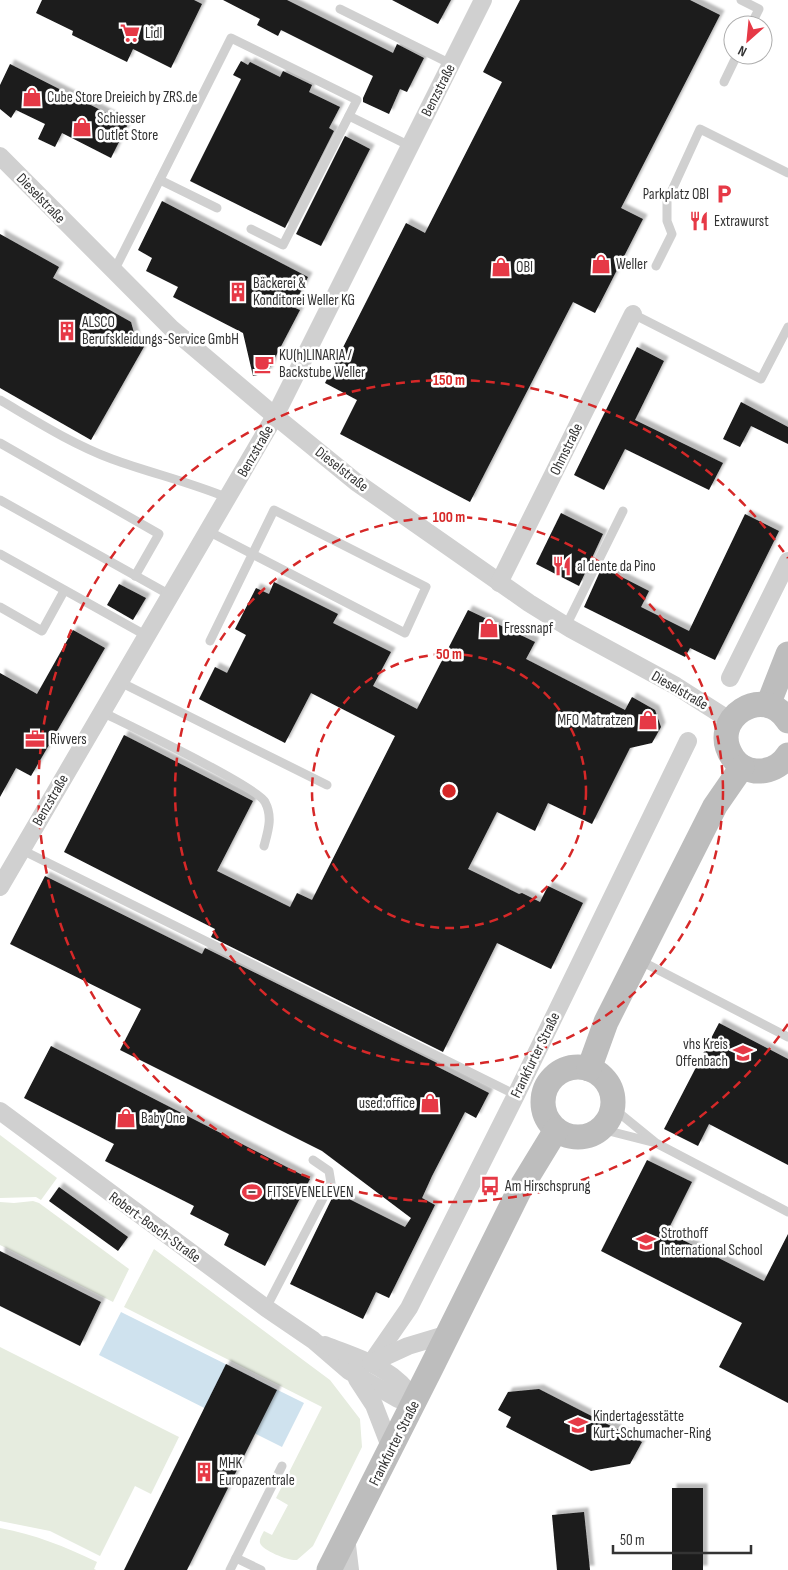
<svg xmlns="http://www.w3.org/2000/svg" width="788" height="1570" font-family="'Sofia Sans Condensed',sans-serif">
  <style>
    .green { fill: #e6ecdf }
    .water { fill: #cfe2ee }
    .building { fill: #1a1a1a; filter: url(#shadow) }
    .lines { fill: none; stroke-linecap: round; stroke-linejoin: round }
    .lane { stroke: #d0d0d0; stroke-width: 9 }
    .street { stroke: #d0d0d0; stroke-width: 18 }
    .secondary { stroke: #bdbdbd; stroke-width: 25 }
    .ring { fill: none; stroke: #d62828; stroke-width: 2.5; stroke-dasharray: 9 6 }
    .labels { text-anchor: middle; stroke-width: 5; stroke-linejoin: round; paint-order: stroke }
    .poi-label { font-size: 15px; fill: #333; stroke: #fff; text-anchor: start }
    .street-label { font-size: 15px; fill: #333; stroke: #fff }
    .centre { fill: #d62828; stroke: #fff; stroke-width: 2.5 }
    .ring-label { font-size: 15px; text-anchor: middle; font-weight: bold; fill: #d62828; stroke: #fff; stroke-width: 5; stroke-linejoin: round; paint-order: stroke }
  </style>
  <defs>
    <filter id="shadow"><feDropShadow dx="4.5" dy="-4.5" stdDeviation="1" flood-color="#0004"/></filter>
  </defs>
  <rect width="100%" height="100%" fill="#fff"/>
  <!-- green -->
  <g class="green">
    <polygon points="0,1135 57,1178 41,1200 36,1197 0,1198"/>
    <polygon points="33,1201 39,1203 129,1269 113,1302 0,1245 0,1202 14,1203"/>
    <path d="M154,1249L330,1380L360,1419L362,1447L313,1546L297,1560C289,1561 263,1551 260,1543C259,1539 262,1535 264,1531L272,1535L288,1505L276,1498L322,1407L124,1307Z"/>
    <polygon points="0,1347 179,1437 151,1494 135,1486 100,1556 50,1531 0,1521"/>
    <path d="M0,1528C36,1535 64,1546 97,1562L94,1569L96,1570H0Z"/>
  </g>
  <!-- water -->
  <polygon class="water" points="121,1312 304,1403 282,1447 99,1355"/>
  <!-- building -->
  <g class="building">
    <polygon points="42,0 194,0 202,4 171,68 133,49 127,62 72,35 73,31 36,13"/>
    <polygon points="223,0 287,0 393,53 397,44 424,58 407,92 400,89 389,114 363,102 363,98 373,76 281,30 278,36 257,25 260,19"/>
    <polygon points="392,0 451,0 438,24"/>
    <polygon points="520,0 690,0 720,15 621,208 643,219 595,313 573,302 470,502 340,434 357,400 325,383 406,223 425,233 502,82 483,72"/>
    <polygon points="241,61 248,65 250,62 280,77 283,71 312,85 309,92 340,107 329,128 334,131 285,228 190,181 241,79 233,75"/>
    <polygon points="10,64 128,124 111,158 62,133 55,147 38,139 45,124 16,110 11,118 0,109 0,85"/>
    <polygon points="345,136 370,149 321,246 296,234"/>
    <polygon points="162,201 308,277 293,307 300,310 267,373 253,376 243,333 173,297 178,287 146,271 152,258 138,250"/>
    <polygon points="0,234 59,267 53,278 131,322 136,340 145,345 91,440 0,388"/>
    <polygon points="637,347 664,361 635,420 723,463 709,490 625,449 604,490 574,475"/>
    <polygon points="741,402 788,427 788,444 751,426 740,447 723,439"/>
    <polygon points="561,513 603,534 579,586 536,564"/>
    <polygon points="745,514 779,531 715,660 690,648 685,657 584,607 602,567 649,591 641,607 689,631"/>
    <polygon points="274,582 338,614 333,623 391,652 373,686 417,709 468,610 535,642 526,659 625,710 632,697 655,710 661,727 652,743 630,748 592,824 548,803 535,831 497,812 468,869 519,894 522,893 540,902 548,886 583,903 551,969 497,943 443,1052 211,937 215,929 64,852 124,735 253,801 217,871 290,907 297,893 312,900 395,736 311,693 285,743 199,699 215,667 227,673 246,635 235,629 256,588 269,594"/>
    <polygon points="119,584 146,598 133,620 107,605"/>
    <polygon points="73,630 105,648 31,776 16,768 0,797 0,673 37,694"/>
    <polygon points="45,876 202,954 205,948 437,1063 436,1066 489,1093 476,1118 465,1112 432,1176 422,1198 435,1205 389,1298 376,1292 363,1319 290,1284 335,1192 405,1227 411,1218 322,1151 120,1050 141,1009 10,944"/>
    <polygon points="719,1023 788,1059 788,1165 709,1124 698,1146 664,1129"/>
    <polygon points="51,1046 310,1179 265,1266 224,1245 229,1234 190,1214 194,1206 105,1161 114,1144 24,1098"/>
    <polygon points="647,1160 692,1182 667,1232 764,1281 788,1234 788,1403 719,1367 742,1323 601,1251"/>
    <polygon points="59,1187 128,1237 118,1251 49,1201"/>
    <polygon points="0,1251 101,1302 80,1346 0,1306"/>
    <polygon points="226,1364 277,1390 187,1570 124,1570"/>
    <polygon points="539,1389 642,1442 630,1464 591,1471 506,1427 511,1417 498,1410 508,1392"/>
    <rect x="672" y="1488" width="31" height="82"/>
    <polygon points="584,1512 590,1570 557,1570 552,1515"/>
  </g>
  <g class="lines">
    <!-- lane -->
    <g class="lane">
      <polyline points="741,0 759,9 751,25"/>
      <polyline points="340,9 451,64"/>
      <polyline points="724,82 737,55"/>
      <polyline points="349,116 410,146"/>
      <polyline points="160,180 217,208"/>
      <polyline points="656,266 672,234 667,221 667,201 700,129 788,173"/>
      <polyline points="114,271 231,38 357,100 283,245 251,229"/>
      <polyline points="633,314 761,379 788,327"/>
      <path d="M0,400C36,421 72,444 112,459C150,473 190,482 228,498"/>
      <polyline points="0,443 159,534 135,576"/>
      <polyline points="0,500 170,595"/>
      <polyline points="208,531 405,633 426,587 274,510 210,641"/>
      <polyline points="0,554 147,636"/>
      <polyline points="0,607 42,631 64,591"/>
      <polyline points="566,626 623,511"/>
      <polyline points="120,682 327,785"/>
      <path d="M102,712C126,724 258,787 265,802C273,817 268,831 264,846"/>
      <polyline points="22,850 516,1095"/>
      <polyline points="639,960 788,1037"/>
      <polyline points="613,1108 656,1143 788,1212"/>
      <polyline points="601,1129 652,1142"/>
      <polyline points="266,1308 331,1183 329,1171 313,1160"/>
      <polyline points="236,1558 261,1570"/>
      <polyline points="230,1570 282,1466"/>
    </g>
    <!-- street -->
    <g class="street">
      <polyline points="0,156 171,328 275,416 356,482 529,603 571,629 676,686 731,721"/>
      <polyline points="499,583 633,314"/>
      <polyline points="730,678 788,561"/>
      <polyline points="0,887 275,416 483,0"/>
      <polyline points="0,1111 266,1308 313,1340 349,1371 398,1399 415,1401"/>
      <path d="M325,1345C360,1359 394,1367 415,1401"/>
      <polyline points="371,1363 409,1308 516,1095 688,741"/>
      <polyline points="371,1363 408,1346 448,1334"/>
      <polyline points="357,1379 374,1405 391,1449"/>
      <polyline points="346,1537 350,1570"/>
    </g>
    <!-- secondary -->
    <g class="secondary">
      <polyline points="768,705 788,654"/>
      <path d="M788,721C765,682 706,719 733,758C738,765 747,770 755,771C769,772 781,766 788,755"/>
      <circle cx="578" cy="1102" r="35"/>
      <polyline points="589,1069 606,1022 715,806 742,767"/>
      <polyline points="329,1570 430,1370 520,1189 556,1130"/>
    </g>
  </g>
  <!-- distance rings -->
  <g class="ring">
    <circle cx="449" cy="791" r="137"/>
    <circle cx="449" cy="791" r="274"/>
    <path d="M788 1024A411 411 0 1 1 788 558"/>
  </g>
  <!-- icons -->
  <defs>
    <symbol id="supermarket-bare" viewBox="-9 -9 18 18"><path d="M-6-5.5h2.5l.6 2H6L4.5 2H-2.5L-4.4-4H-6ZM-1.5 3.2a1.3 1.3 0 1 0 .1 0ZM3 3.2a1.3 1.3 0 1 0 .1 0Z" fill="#e63946" stroke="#fff" stroke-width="2.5" paint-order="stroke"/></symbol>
    <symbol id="shop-bare" viewBox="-9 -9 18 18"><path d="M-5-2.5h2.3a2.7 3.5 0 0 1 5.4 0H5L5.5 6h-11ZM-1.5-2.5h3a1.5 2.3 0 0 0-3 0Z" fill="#e63946" stroke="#fff" stroke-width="2.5" paint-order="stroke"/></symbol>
    <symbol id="parking-bare" viewBox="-9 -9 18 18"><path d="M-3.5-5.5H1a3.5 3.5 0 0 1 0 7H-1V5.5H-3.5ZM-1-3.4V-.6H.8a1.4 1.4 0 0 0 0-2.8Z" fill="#e63946" stroke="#fff" stroke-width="2.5" paint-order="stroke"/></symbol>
    <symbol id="restaurant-bare" viewBox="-9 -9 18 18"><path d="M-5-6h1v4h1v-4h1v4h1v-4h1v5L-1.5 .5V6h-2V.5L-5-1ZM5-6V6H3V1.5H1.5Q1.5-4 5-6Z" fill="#e63946" stroke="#fff" stroke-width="2.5" paint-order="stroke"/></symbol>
    <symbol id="building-bare" viewBox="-9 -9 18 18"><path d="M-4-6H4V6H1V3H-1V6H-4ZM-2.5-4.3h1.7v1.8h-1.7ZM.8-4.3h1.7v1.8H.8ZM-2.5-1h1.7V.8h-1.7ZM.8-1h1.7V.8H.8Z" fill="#e63946" stroke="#fff" stroke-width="2.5" paint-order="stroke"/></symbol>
    <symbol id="cafe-bare" viewBox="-9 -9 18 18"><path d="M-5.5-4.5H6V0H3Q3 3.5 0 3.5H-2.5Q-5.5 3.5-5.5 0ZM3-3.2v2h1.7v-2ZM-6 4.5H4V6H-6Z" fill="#e63946" stroke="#fff" stroke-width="2.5" paint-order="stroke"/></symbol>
    <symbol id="office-bare" viewBox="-9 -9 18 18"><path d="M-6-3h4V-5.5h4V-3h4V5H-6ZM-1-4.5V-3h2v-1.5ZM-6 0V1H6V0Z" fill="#e63946" stroke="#fff" stroke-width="2.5" paint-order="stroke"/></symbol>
    <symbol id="school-bare" viewBox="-9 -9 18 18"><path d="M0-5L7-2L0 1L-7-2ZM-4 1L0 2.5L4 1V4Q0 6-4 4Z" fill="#e63946" stroke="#fff" stroke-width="2.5" paint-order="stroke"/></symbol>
    <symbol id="bus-bare" viewBox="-9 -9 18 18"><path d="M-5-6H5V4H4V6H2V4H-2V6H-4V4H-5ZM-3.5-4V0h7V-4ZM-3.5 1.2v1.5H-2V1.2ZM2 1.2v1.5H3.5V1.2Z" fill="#e63946" stroke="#fff" stroke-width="2.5" paint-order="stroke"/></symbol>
    <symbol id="stadium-bare" viewBox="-9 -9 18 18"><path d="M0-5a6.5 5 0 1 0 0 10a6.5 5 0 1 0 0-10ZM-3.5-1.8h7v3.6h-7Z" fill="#e63946" stroke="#fff" stroke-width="2.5" paint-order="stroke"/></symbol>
  </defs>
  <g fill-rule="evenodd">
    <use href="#supermarket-bare" x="116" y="19" width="28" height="28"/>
    <use href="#shop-bare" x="18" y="83" width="28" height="28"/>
    <use href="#shop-bare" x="68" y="113" width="28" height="28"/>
    <use href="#parking-bare" x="710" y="180" width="28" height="28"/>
    <use href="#restaurant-bare" x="685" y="207" width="28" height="28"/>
    <use href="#shop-bare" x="587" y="250" width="28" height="28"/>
    <use href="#shop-bare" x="487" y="253" width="28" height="28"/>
    <use href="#building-bare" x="224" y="278" width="28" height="28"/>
    <use href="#building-bare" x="53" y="317" width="28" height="28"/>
    <use href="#cafe-bare" x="250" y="350" width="28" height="28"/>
    <use href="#restaurant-bare" x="548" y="552" width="28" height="28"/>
    <use href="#shop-bare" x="475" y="614" width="28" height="28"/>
    <use href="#shop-bare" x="634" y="706" width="28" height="28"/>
    <use href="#office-bare" x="21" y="725" width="28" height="28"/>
    <use href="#school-bare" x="729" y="1039" width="28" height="28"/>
    <use href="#shop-bare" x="416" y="1089" width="28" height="28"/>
    <use href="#shop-bare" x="112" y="1104" width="28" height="28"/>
    <use href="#bus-bare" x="476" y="1172" width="28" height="28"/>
    <use href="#stadium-bare" x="238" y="1178" width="28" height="28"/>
    <use href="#school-bare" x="632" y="1228" width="28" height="28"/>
    <use href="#school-bare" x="564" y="1411" width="28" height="28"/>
    <use href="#building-bare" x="190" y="1458" width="28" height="28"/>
  </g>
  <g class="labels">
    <!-- poi labels -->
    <g class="poi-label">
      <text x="145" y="38">Lidl</text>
      <text x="47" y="102">Cube Store Dreieich by ZRS.de</text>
      <text x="97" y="123">Schiesser<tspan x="97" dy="17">Outlet Store</tspan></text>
      <text x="709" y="199" text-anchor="end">Parkplatz OBI</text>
      <text x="714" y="226">Extrawurst</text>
      <text x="616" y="269">Weller</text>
      <text x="516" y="272">OBI</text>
      <text x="253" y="288">Bäckerei &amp;<tspan x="253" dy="17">Konditorei Weller KG</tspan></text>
      <text x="82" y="327">ALSCO<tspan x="82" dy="17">Berufskleidungs-Service GmbH</tspan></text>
      <text x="279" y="360">KU(h)LINARIA /<tspan x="279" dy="17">Backstube Weller</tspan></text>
      <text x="577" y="571">al dente da Pino</text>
      <text x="504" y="633">Fressnapf</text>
      <text x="633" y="725" text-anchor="end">MFO Matratzen</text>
      <text x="50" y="744">Rivvers</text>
      <text x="728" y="1049" text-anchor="end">vhs Kreis<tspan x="728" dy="17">Offenbach</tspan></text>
      <text x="415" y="1108" text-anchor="end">used:office</text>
      <text x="141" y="1123">BabyOne</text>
      <text x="505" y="1191">Am Hirschsprung</text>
      <text x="267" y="1197">FITSEVENELEVEN</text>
      <text x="661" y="1238">Strothoff<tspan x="661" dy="17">International School</tspan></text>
      <text x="593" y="1421">Kindertagesstätte<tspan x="593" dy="17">Kurt-Schumacher-Ring</tspan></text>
      <text x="219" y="1468">MHK<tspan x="219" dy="17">Europazentrale</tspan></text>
    </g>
    <!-- street labels -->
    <g class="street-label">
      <text transform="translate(438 90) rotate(-63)" y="5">Benzstraße</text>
      <text transform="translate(41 198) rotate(46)" y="5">Dieselstraße</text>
      <text transform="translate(566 449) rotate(-64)" y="5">Ohmstraße</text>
      <text transform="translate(255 451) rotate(-60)" y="5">Benzstraße</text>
      <text transform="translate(342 469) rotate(38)" y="5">Dieselstraße</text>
      <text transform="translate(680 690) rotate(30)" y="5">Dieselstraße</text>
      <text transform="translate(50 800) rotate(-60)" y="5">Benzstraße</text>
      <text transform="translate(535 1055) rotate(-64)" y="5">Frankfurter Straße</text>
      <text transform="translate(155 1227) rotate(36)" y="5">Robert-Bosch-Straße</text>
      <text transform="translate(394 1443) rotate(-63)" y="5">Frankfurter Straße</text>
    </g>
  </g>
  <circle cx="449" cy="791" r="8" class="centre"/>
  <g class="ring-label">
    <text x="449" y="385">150 m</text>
    <text x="449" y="522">100 m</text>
    <text x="449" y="659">50 m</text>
  </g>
  <!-- north arrow -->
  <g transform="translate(748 40) rotate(207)"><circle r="24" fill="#ffffff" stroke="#adadad"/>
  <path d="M0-4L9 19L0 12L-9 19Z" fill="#e63946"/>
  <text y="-8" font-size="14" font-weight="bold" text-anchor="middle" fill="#333333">N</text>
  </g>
  <!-- scale -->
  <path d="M613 1545v8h138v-8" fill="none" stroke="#333333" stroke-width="2.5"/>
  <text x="620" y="1545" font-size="15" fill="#333333" stroke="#ffffff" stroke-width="4" paint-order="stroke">50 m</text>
</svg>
